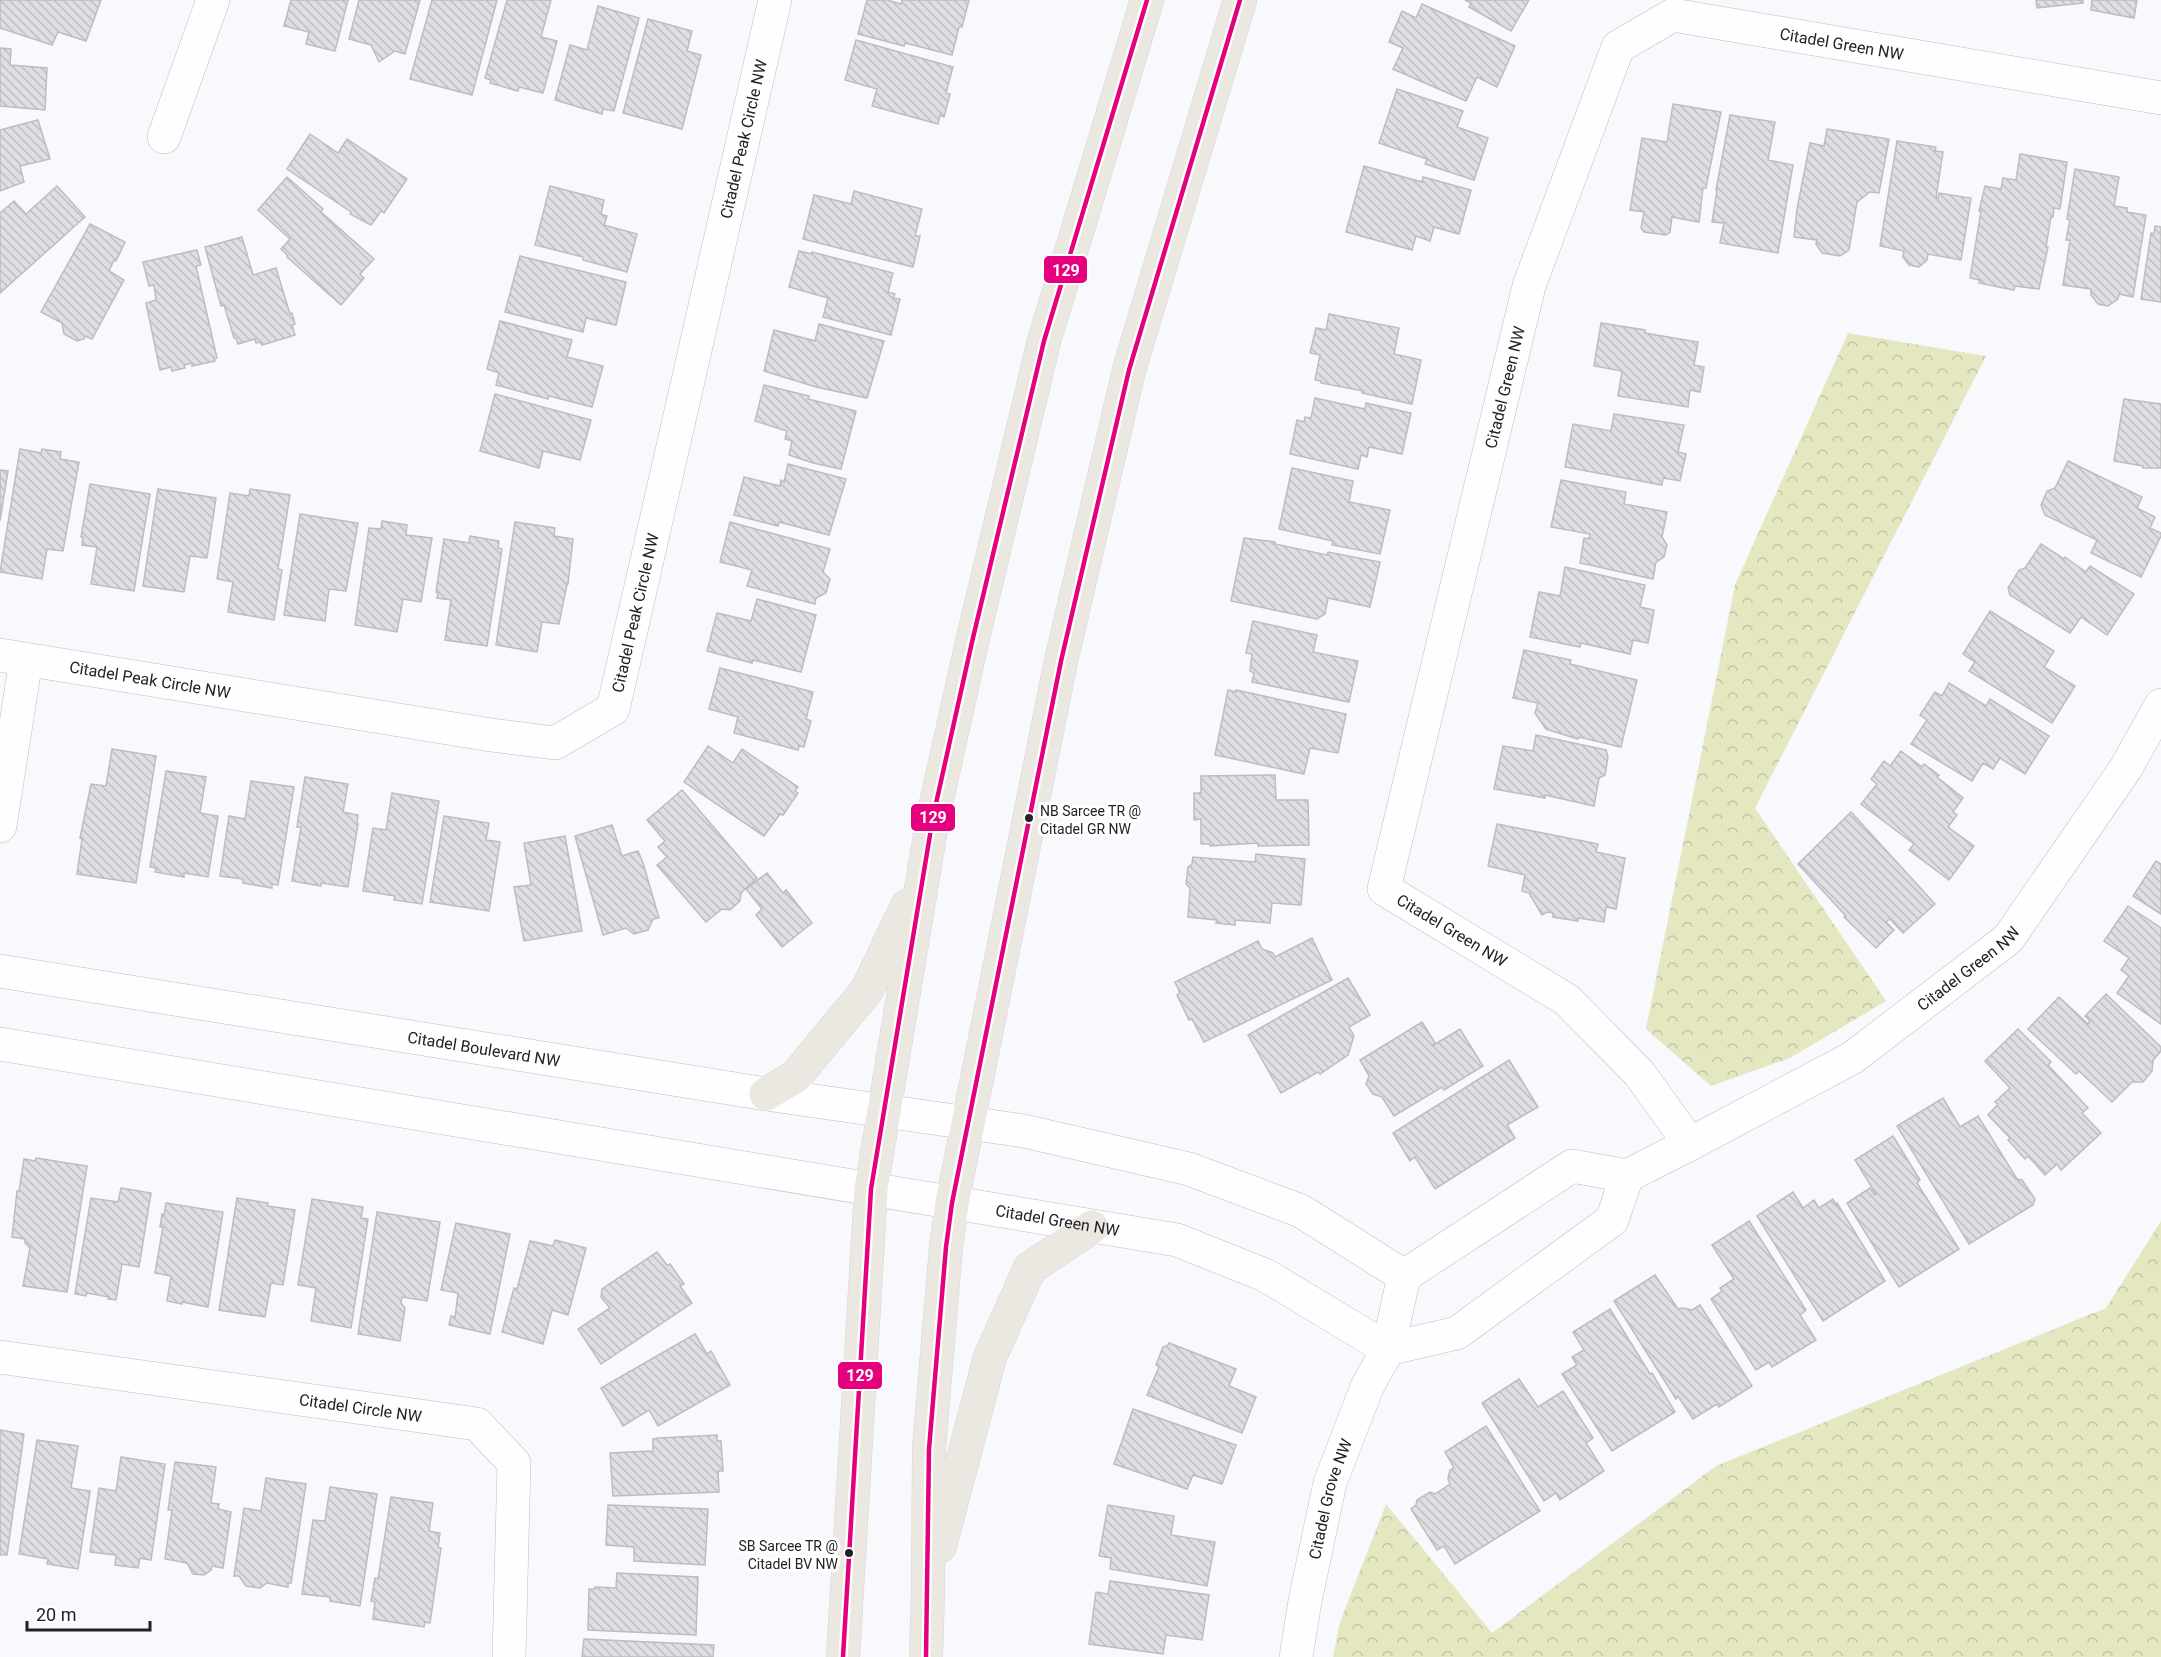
<svg xmlns="http://www.w3.org/2000/svg" width="2161" height="1657" font-family="Roboto,sans-serif">
  <style>
    .park { fill: url(#park-crowns) }
    .building { fill: url(#building-back-hatch); stroke: #bdbdc0; stroke-width: 1.5 }
    .lines { fill: none; stroke-linecap: round; stroke-linejoin: round }
    .minor-casing { stroke: #bdbec2; stroke-width: 34 }
    .major-casing { stroke: #d5d5d7; stroke-width: 34 }
    .minor { stroke: #fefeff; stroke-width: 33 }
    .major { stroke: #ebe8e1; stroke-width: 33 }
    .bus-1-casing { stroke: #fff; stroke-width: 9 }
    .bus-1 { stroke: #e5007d; stroke-width: 4.5 }
    .bus-dot { fill: #222226; stroke: #fff; stroke-width: 2 }
    .labels { text-anchor: middle; stroke-width: 6; stroke-linejoin: round; paint-order: stroke }
    .bus-label { font-size: 14px; fill: #222226; stroke: #fff; text-anchor: start }
    .street-label { font-size: 16px; fill: #222226; stroke: #fff }
    .line-badge { stroke: #fff; stroke-width: 2 }
    .badge-label { font-size: 16px; text-anchor: middle; font-weight: bold; fill: #fff }
  </style>
  <defs>
    <pattern id="park-crowns" width="20" height="18" patternUnits="userSpaceOnUse" patternTransform="scale(1.5)"><rect width="20" height="18" fill="#e4e7c0"/><path d="M2 6a3 3 0 1 1 6 0M12 15a3 3 0 1 1 6 0" fill="none" stroke="#c3c6a5"/></pattern>
    <pattern id="building-back-hatch" width="6" height="6" patternUnits="userSpaceOnUse" patternTransform="scale(1.5)"><rect width="6" height="6" fill="#dfdee2"/><path d="M-1 5l2 2M0 0l6 6M5-1l2 2" fill="none" stroke="#bfbec2"/></pattern>
  </defs>
  <rect width="100%" height="100%" fill="#f8f9fd"/>
  <!-- park -->
  <g class="park">
    <polygon points="1848,333 1986,356 1755,808 1886,1001 1790,1058 1711,1086 1646,1029 1735,585"/>
    <polygon points="2161,1221 2161,1657 1333,1657 1340,1622 1386,1504 1492,1633 1716,1466 2106,1308"/>
  </g>
  <!-- building -->
  <g class="building">
    <polygon points="0,0 101,0 86,41 58,32 52,45 0,28"/>
    <polygon points="291,0 348,0 335,51 306,44 309,32 284,26"/>
    <polygon points="359,0 420,0 405,54 395,51 379,62 371,45 349,39"/>
    <polygon points="432,0 497,0 472,95 410,79"/>
    <polygon points="507,0 551,0 541,37 557,41 543,93 519,87 518,91 490,83 491,80 485,78"/>
    <polygon points="867,0 887,0 901,4 902,0 969,0 962,27 959,27 952,55 905,43 904,46 858,34"/>
    <polygon points="1465,0 1529,0 1511,31 1469,7 1471,3"/>
    <polygon points="2036,0 2083,0 2083,3 2037,8"/>
    <polygon points="2092,0 2137,0 2134,18 2091,10"/>
    <polygon points="1422,4 1515,46 1497,87 1477,77 1466,101 1393,69 1403,48 1389,42 1402,11 1416,18"/>
    <polygon points="598,6 639,18 614,111 603,109 602,114 555,100 570,45 587,50"/>
    <polygon points="648,19 692,31 687,51 701,55 682,129 623,113"/>
    <polygon points="856,40 953,67 946,93 950,94 944,117 940,115 938,124 872,106 877,89 845,80"/>
    <polygon points="0,48 11,49 10,65 47,68 45,110 0,106"/>
    <polygon points="1397,89 1463,111 1457,127 1488,138 1474,180 1425,164 1427,159 1379,143"/>
    <polygon points="1673,104 1721,112 1706,188 1703,188 1699,222 1672,217 1670,232 1666,235 1644,232 1641,228 1644,212 1630,210 1642,138 1667,142"/>
    <polygon points="1730,115 1775,122 1768,160 1793,165 1778,253 1720,243 1724,223 1712,222 1717,190 1716,190"/>
    <polygon points="38,120 50,159 20,166 24,182 0,191 0,130"/>
    <polygon points="1827,129 1889,139 1879,193 1870,192 1857,202 1849,250 1840,256 1822,253 1816,244 1817,240 1794,237 1797,209 1810,143 1824,146"/>
    <polygon points="310,134 338,153 347,139 407,179 384,213 381,211 371,225 350,214 351,212 287,169"/>
    <polygon points="1897,141 1936,147 1935,151 1943,152 1936,198 1938,198 1939,193 1971,198 1961,260 1928,254 1927,260 1919,267 1909,265 1903,257 1904,251 1880,246"/>
    <polygon points="2020,154 2067,162 2060,209 2054,208 2053,217 2051,217 2046,247 2048,247 2039,289 2015,286 2014,290 1979,283 1980,280 1970,278 1981,211 1979,211 1985,186 2001,189 2003,178 2016,180"/>
    <polygon points="1364,166 1422,182 1423,177 1471,190 1459,234 1434,227 1430,241 1416,236 1412,250 1346,232"/>
    <polygon points="2075,169 2119,177 2114,206 2127,208 2127,212 2146,215 2133,297 2119,294 2118,299 2108,306 2098,304 2091,295 2091,289 2063,285 2070,240 2066,240 2070,220 2067,219"/>
    <polygon points="287,177 323,209 321,212 374,259 360,274 364,278 341,305 287,257 288,256 281,249 290,239 258,210"/>
    <polygon points="57,186 85,217 0,293 0,213 14,201 26,214"/>
    <polygon points="550,186 604,200 601,214 607,216 604,225 637,234 627,272 583,260 583,257 535,245"/>
    <polygon points="854,191 922,209 915,236 920,236 913,267 803,239 814,195 851,204"/>
    <polygon points="90,224 125,242 116,261 114,260 109,271 124,280 92,339 85,336 84,339 77,341 64,334 62,323 41,312"/>
    <polygon points="2155,226 2161,227 2161,302 2141,299 2151,233 2154,234"/>
    <polygon points="242,237 253,275 276,268 290,314 292,313 295,324 292,325 295,335 262,345 260,342 256,343 255,339 238,344 236,338 234,338 224,305 221,306 205,247"/>
    <polygon points="197,250 201,265 196,266 217,358 214,359 215,361 192,366 192,363 184,365 185,368 172,371 171,367 160,370 146,303 156,300 154,285 149,286 143,262"/>
    <polygon points="799,251 812,254 812,252 893,273 888,292 895,294 893,298 900,299 891,335 823,317 828,298 789,287"/>
    <polygon points="520,256 626,282 616,325 586,318 583,332 505,312"/>
    <polygon points="1329,314 1399,328 1394,354 1421,360 1412,404 1362,393 1363,391 1321,383 1321,381 1315,380 1320,355 1310,353 1316,328 1326,330"/>
    <polygon points="500,321 572,340 567,357 603,366 592,407 549,396 548,399 496,385 499,373 487,369"/>
    <polygon points="1601,323 1645,330 1645,333 1698,342 1694,365 1704,367 1700,392 1690,390 1688,407 1618,396 1622,371 1594,366"/>
    <polygon points="819,324 884,341 867,398 816,387 764,371 774,330 815,341"/>
    <polygon points="764,385 809,396 808,399 856,411 841,469 813,463 789,455 792,441 785,439 787,431 755,421"/>
    <polygon points="495,394 591,420 580,460 543,451 539,468 480,451"/>
    <polygon points="1315,398 1365,409 1366,403 1411,413 1402,454 1369,447 1367,457 1361,455 1358,469 1290,454 1297,420 1304,422 1305,417 1311,418"/>
    <polygon points="2124,399 2161,404 2161,468 2143,468 2143,466 2114,461"/>
    <polygon points="1614,414 1684,425 1678,452 1686,454 1680,481 1663,478 1662,485 1565,467 1573,424 1611,431"/>
    <polygon points="20,449 41,453 42,449 61,452 60,459 79,462 63,551 47,549 42,579 0,572"/>
    <polygon points="2068,461 2142,497 2137,508 2155,517 2150,528 2161,533 2161,536 2141,577 2091,553 2097,540 2045,515 2041,505 2047,491 2055,488"/>
    <polygon points="788,464 846,479 829,535 779,522 778,526 734,515 744,477 780,486 781,480 784,482"/>
    <polygon points="1292,468 1353,481 1349,502 1390,510 1380,554 1332,545 1333,541 1279,529"/>
    <polygon points="0,470 8,471 0,521"/>
    <polygon points="1561,480 1626,492 1624,504 1667,512 1662,537 1667,545 1664,557 1656,562 1653,579 1580,563 1584,538 1589,539 1590,534 1551,527"/>
    <polygon points="90,484 150,494 134,591 91,584 97,547 82,545 83,537 81,537"/>
    <polygon points="158,489 216,498 207,558 190,556 184,592 143,586"/>
    <polygon points="250,489 290,495 278,569 282,570 274,620 228,612 233,582 217,579 230,493 249,496"/>
    <polygon points="300,514 358,523 346,591 329,589 325,621 284,615"/>
    <polygon points="382,521 407,525 406,535 432,538 421,602 403,599 397,632 355,625 369,528 381,529"/>
    <polygon points="515,522 555,528 554,536 573,539 568,584 567,584 559,624 542,622 537,652 496,645"/>
    <polygon points="730,522 830,549 823,572 830,579 826,593 816,598 815,604 747,586 752,570 720,562"/>
    <polygon points="470,536 499,541 498,548 502,549 487,646 445,640 451,600 437,598 438,593 436,592 444,539 469,543"/>
    <polygon points="1244,538 1275,542 1275,544 1327,555 1328,552 1380,562 1370,607 1328,598 1325,614 1317,619 1231,601"/>
    <polygon points="2041,544 2064,559 2065,557 2086,572 2090,566 2134,594 2107,635 2081,617 2070,633 2010,595 2008,588 2019,570 2025,568"/>
    <polygon points="1565,567 1645,585 1640,607 1654,610 1648,643 1633,640 1630,654 1581,643 1580,647 1530,637 1539,592 1560,596"/>
    <polygon points="757,599 816,615 801,672 753,660 752,663 707,651 717,613 751,621"/>
    <polygon points="1990,611 2054,651 2044,667 2075,686 2052,723 1969,671 1975,662 1963,654"/>
    <polygon points="1253,621 1317,635 1313,652 1358,661 1349,702 1252,682 1254,673 1250,671 1252,654 1246,653"/>
    <polygon points="1524,650 1571,660 1570,664 1637,680 1621,747 1579,737 1578,739 1546,729 1535,713 1538,703 1513,698"/>
    <polygon points="720,668 813,692 806,719 811,721 804,747 799,746 798,750 734,733 738,717 709,709"/>
    <polygon points="1949,683 1986,706 1990,699 2049,736 2025,774 2000,758 1993,769 1983,763 1972,781 1911,744 1927,720 1920,715 1935,692 1942,696"/>
    <polygon points="1228,690 1236,692 1236,690 1346,714 1338,753 1310,748 1304,774 1215,755"/>
    <polygon points="1536,735 1606,750 1608,757 1605,775 1599,778 1594,806 1545,795 1545,798 1494,789 1503,746 1533,751"/>
    <polygon points="708,746 733,763 742,749 798,787 795,791 798,793 783,815 780,814 764,836 684,782"/>
    <polygon points="112,749 156,756 136,883 77,874 82,839 80,838 91,784 106,786"/>
    <polygon points="1901,751 1922,767 1924,764 1939,775 1937,777 1963,798 1953,812 1957,815 1948,827 1974,846 1949,880 1909,850 1914,844 1861,804 1877,784 1871,779 1884,761 1890,766"/>
    <polygon points="166,771 206,777 200,813 218,816 208,877 184,873 184,877 155,872 156,868 150,867"/>
    <polygon points="1275,775 1276,800 1308,800 1309,845 1258,846 1258,843 1210,846 1210,844 1201,844 1201,819 1194,820 1194,793 1201,793 1201,776"/>
    <polygon points="305,777 348,784 343,812 358,815 357,824 358,824 348,887 321,883 321,886 292,881 301,827 297,827"/>
    <polygon points="251,781 294,787 278,885 272,884 272,888 243,883 243,879 220,876 229,816 245,819"/>
    <polygon points="682,790 757,878 741,893 740,901 730,910 722,909 706,922 657,865 667,857 658,847 665,841 647,820"/>
    <polygon points="392,793 439,801 422,904 394,900 395,896 363,891 373,828 386,830"/>
    <polygon points="1851,812 1935,904 1903,933 1890,919 1886,922 1894,930 1876,948 1844,917 1846,916 1798,864"/>
    <polygon points="444,816 489,823 486,840 500,842 489,911 430,902"/>
    <polygon points="1497,824 1588,842 1598,844 1596,852 1625,858 1616,909 1606,907 1604,922 1578,918 1578,921 1553,917 1553,913 1547,912 1542,915 1529,893 1522,891 1525,875 1488,866"/>
    <polygon points="612,825 622,856 638,851 643,863 659,918 653,919 648,930 634,934 626,928 603,935 575,836"/>
    <polygon points="565,836 582,931 524,941 514,887 531,885 524,843"/>
    <polygon points="1256,854 1305,859 1301,905 1272,903 1270,923 1235,920 1235,925 1216,923 1217,920 1188,917 1190,888 1186,884 1188,867 1192,864 1193,857 1255,862"/>
    <polygon points="2156,861 2161,864 2161,914 2133,896"/>
    <polygon points="767,873 783,893 786,890 812,923 782,947 756,915 762,909 746,889"/>
    <polygon points="2128,906 2161,928 2161,1024 2117,993 2129,976 2121,970 2129,958 2104,941"/>
    <polygon points="1312,938 1332,980 1204,1042 1192,1019 1189,1020 1177,995 1180,993 1175,982 1258,941 1262,949 1273,953 1275,957"/>
    <polygon points="1348,978 1370,1015 1349,1027 1354,1036 1348,1055 1320,1074 1318,1072 1281,1093 1248,1035"/>
    <polygon points="2106,994 2161,1047 2161,1051 2153,1060 2152,1071 2143,1082 2132,1082 2112,1102 2079,1071 2076,1074 2028,1029 2059,997 2088,1024 2090,1021 2085,1016"/>
    <polygon points="1422,1022 1435,1043 1432,1046 1460,1029 1483,1066 1444,1090 1442,1087 1394,1116 1382,1097 1373,1094 1366,1084 1369,1076 1360,1060"/>
    <polygon points="2018,1029 2051,1062 2048,1065 2088,1108 2082,1113 2101,1133 2061,1170 2057,1164 2045,1175 2028,1156 2025,1159 2008,1140 2010,1138 1988,1115 1998,1104 1995,1102 2010,1088 1985,1061"/>
    <polygon points="1509,1060 1538,1107 1507,1125 1515,1138 1435,1189 1415,1157 1410,1161 1393,1133"/>
    <polygon points="1943,1098 1960,1127 1978,1116 2017,1179 2022,1180 2035,1199 2033,1205 1969,1244 1897,1126"/>
    <polygon points="1893,1136 1920,1180 1917,1183 1959,1249 1899,1287 1847,1203 1870,1188 1875,1195 1876,1194 1855,1160"/>
    <polygon points="36,1158 87,1166 67,1292 23,1286 30,1248 25,1243 25,1239 12,1237 17,1191 19,1191 24,1159 35,1161"/>
    <polygon points="121,1188 151,1193 139,1267 122,1264 116,1300 108,1299 109,1297 87,1293 86,1296 75,1294 91,1198 118,1202"/>
    <polygon points="1793,1192 1803,1208 1814,1200 1819,1208 1833,1199 1836,1205 1837,1203 1885,1281 1823,1321 1757,1216"/>
    <polygon points="237,1198 268,1203 267,1206 295,1210 283,1285 271,1283 265,1317 219,1310"/>
    <polygon points="312,1199 363,1207 361,1218 368,1219 351,1328 311,1321 316,1288 298,1285"/>
    <polygon points="166,1203 223,1212 208,1307 182,1302 182,1304 167,1301 171,1276 155,1273 163,1227 160,1227 162,1214 164,1215"/>
    <polygon points="377,1212 440,1222 427,1301 402,1297 401,1303 405,1308 400,1341 358,1334"/>
    <polygon points="1749,1221 1806,1310 1800,1315 1816,1340 1772,1367 1769,1362 1756,1370 1711,1299 1722,1291 1720,1288 1734,1279 1712,1245"/>
    <polygon points="456,1223 510,1234 490,1334 449,1325 451,1316 455,1317 458,1293 441,1290"/>
    <polygon points="555,1240 586,1248 568,1315 552,1310 543,1344 502,1332 514,1288 517,1289 530,1241 553,1246"/>
    <polygon points="657,1252 667,1265 670,1264 684,1284 680,1286 692,1303 601,1364 578,1329 610,1308 601,1297 602,1289"/>
    <polygon points="1655,1275 1678,1309 1683,1308 1692,1310 1700,1305 1752,1386 1719,1407 1717,1404 1693,1419 1678,1396 1676,1399 1614,1301"/>
    <polygon points="1610,1309 1650,1374 1652,1373 1675,1412 1612,1451 1562,1374 1577,1365 1572,1357 1584,1350 1573,1332"/>
    <polygon points="695,1334 707,1354 711,1351 730,1385 658,1426 649,1410 623,1426 601,1388"/>
    <polygon points="1169,1343 1236,1369 1229,1386 1256,1397 1242,1433 1147,1395 1159,1367 1156,1365 1163,1347 1167,1346"/>
    <polygon points="1519,1379 1538,1407 1563,1391 1593,1438 1586,1443 1604,1471 1560,1500 1556,1493 1544,1501 1482,1403"/>
    <polygon points="1133,1409 1236,1445 1222,1484 1193,1475 1187,1489 1114,1464"/>
    <polygon points="1486,1426 1540,1511 1455,1564 1444,1546 1437,1550 1411,1509 1416,1505 1417,1500 1430,1492 1435,1494 1450,1484 1448,1479 1450,1470 1454,1468 1445,1452"/>
    <polygon points="0,1430 24,1434 7,1555 0,1555"/>
    <polygon points="717,1435 717,1441 721,1441 723,1471 718,1471 719,1492 613,1496 610,1453 653,1451 653,1439 659,1438"/>
    <polygon points="37,1440 78,1446 71,1488 90,1491 78,1569 47,1564 48,1559 19,1554"/>
    <polygon points="121,1457 165,1464 151,1560 140,1558 138,1568 115,1565 116,1555 90,1552 99,1488 116,1491"/>
    <polygon points="175,1462 216,1467 211,1503 219,1504 218,1509 231,1512 223,1568 212,1566 211,1570 204,1575 193,1574 187,1563 165,1559 172,1510 168,1510"/>
    <polygon points="266,1478 306,1484 291,1583 288,1583 288,1587 267,1583 260,1588 246,1586 239,1576 234,1576 244,1508 261,1511"/>
    <polygon points="330,1487 377,1494 360,1606 330,1601 330,1597 302,1594 313,1520 325,1521"/>
    <polygon points="391,1497 433,1503 429,1531 440,1533 438,1547 441,1548 430,1623 425,1622 424,1627 373,1619 375,1602 371,1601 375,1578 378,1579"/>
    <polygon points="608,1505 708,1509 705,1565 634,1561 634,1547 606,1545"/>
    <polygon points="1108,1505 1174,1516 1171,1535 1215,1542 1207,1586 1110,1569 1111,1558 1099,1556"/>
    <polygon points="617,1573 698,1577 696,1635 588,1630 589,1589 595,1589 595,1587 616,1588"/>
    <polygon points="1110,1581 1209,1595 1202,1640 1166,1635 1163,1654 1089,1644 1096,1592 1108,1594"/>
    <polygon points="584,1639 714,1645 713,1657 582,1657"/>
  </g>
  <g class="lines">
    <defs>
      <g id="minor">
        <polyline points="164,137 213,0"/>
        <path id="s1" d="M0,655L491,735L555,743L613,709L775,0"/>
        <polyline points="0,826 26,660"/>
        <path id="s2" d="M0,971L766,1094L1024,1131L1189,1169L1301,1211L1404,1276"/>
        <path id="s3" d="M0,1044L1177,1240L1265,1275L1388,1349L1457,1333L1612,1220L1627,1176"/>
        <path id="s4" d="M1690,1144L1639,1073L1567,1000L1384,889L1529,286L1618,47L1673,15L2161,98"/>
        <path id="s5" d="M0,1357L477,1424L514,1463L509,1657"/>
        <path id="s6" d="M1296,1657L1305,1601L1330,1483L1367,1387L1388,1349L1404,1276L1572,1166L1627,1176L1690,1144L1852,1058L2008,939L2126,768L2161,705"/>
      </g>
      <g id="major">
        <polyline points="766,1094 795,1077 867,990 907,906"/>
        <polyline points="940,1546 990,1357 1030,1268 1092,1227"/>
        <polyline points="843,1657 871,1189 933,817 972,642 1044,341 1147,0"/>
        <polyline points="926,1657 928,1591 929,1449 946,1247 952,1203 1061,661 1129,370 1240,0"/>
      </g>
    </defs>
    <!-- minor casing -->
    <use href="#minor" class="minor-casing"/>
    <!-- major casing -->
    <use href="#major" class="major-casing"/>
    <!-- minor -->
    <use href="#minor" class="minor"/>
    <!-- major -->
    <use href="#major" class="major"/>
    <defs>
      <g id="bus-1">
        <polyline points="843,1657 871,1189 933,817 972,642 1044,341 1147,0"/>
        <polyline points="926,1657 929,1449 946,1247 952,1203 1061,661 1129,370 1240,0"/>
      </g>
    </defs>
    <!-- bus-1 casing -->
    <use href="#bus-1" class="bus-1-casing"/>
    <!-- bus-1 -->
    <use href="#bus-1" class="bus-1"/>
  </g>
  <!-- markers -->
  <g class="bus-dot">
    <circle cx="1029" cy="818" r="5"/>
    <circle cx="849" cy="1553" r="5"/>
  </g>
  <g class="labels">
    <!-- bus labels -->
    <g class="bus-label">
      <text x="1040" y="816">NB Sarcee TR @<tspan x="1040" dy="18">Citadel GR NW</tspan></text>
      <text x="838" y="1551" text-anchor="end">SB Sarcee TR @<tspan x="838" dy="18">Citadel BV NW</tspan></text>
    </g>
    <!-- street labels -->
    <g class="street-label">
      <text dy="6" stroke="none"><textPath href="#s4" startOffset="1514">Citadel Green NW</textPath></text>
      <text dy="6" stroke="none"><textPath href="#s1" startOffset="1214">Citadel Peak Circle NW</textPath></text>
      <text dy="6" stroke="none"><textPath href="#s4" startOffset="920">Citadel Green NW</textPath></text>
      <text dy="6" stroke="none"><textPath href="#s1" startOffset="728">Citadel Peak Circle NW</textPath></text>
      <text dy="6" stroke="none"><textPath href="#s1" startOffset="152">Citadel Peak Circle NW</textPath></text>
      <text transform="translate(1452 930) rotate(31)" y="6">Citadel Green NW</text>
      <text dy="6" stroke="none"><textPath href="#s6" startOffset="1056">Citadel Green NW</textPath></text>
      <text dy="6" stroke="none"><textPath href="#s2" startOffset="490">Citadel Boulevard NW</textPath></text>
      <text dy="6" stroke="none"><textPath href="#s3" startOffset="1072">Citadel Green NW</textPath></text>
      <text dy="6" stroke="none"><textPath href="#s5" startOffset="364">Citadel Circle NW</textPath></text>
      <text dy="6" stroke="none"><textPath href="#s6" startOffset="162">Citadel Grove NW</textPath></text>
    </g>
  </g>
  <g class="line-badge">
    <rect x="1043" y="255" width="45" height="29" rx="6" fill="#e5007d"/>
    <rect x="910" y="803" width="46" height="29" rx="6" fill="#e5007d"/>
    <rect x="837" y="1361" width="46" height="29" rx="6" fill="#e5007d"/>
  </g>
  <g class="badge-label">
    <text x="1066" y="276">129</text>
    <text x="933" y="823">129</text>
    <text x="860" y="1381">129</text>
  </g>
  <!-- scale -->
  <path d="M27 1621v9h123v-9" fill="none" stroke="#222226" stroke-width="3"/>
  <text x="36" y="1621" font-size="18" fill="#222226" stroke="#ffffff" stroke-width="4.5" paint-order="stroke">20 m</text>
</svg>
